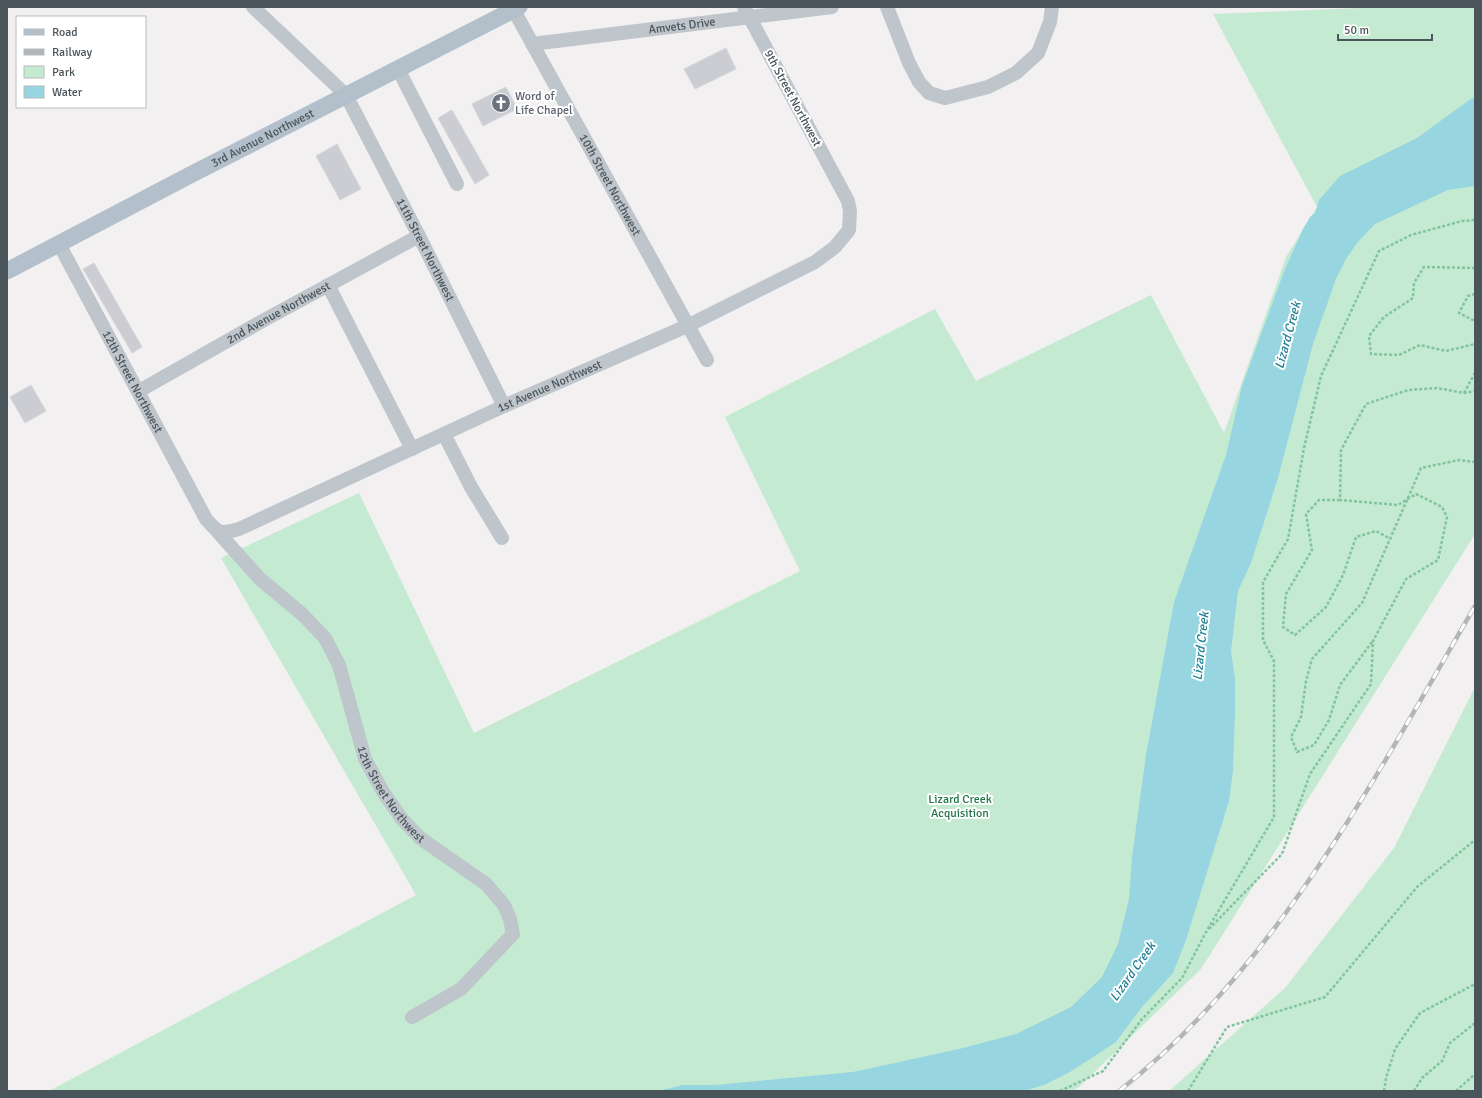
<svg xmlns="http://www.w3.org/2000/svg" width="1482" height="1098" font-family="Signika,sans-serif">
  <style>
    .green { fill: #c5ead2 }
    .water { fill: #97d5e1 }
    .building { fill: #cbcdd2; stroke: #d5d7db }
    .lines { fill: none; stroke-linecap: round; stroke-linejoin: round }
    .path { stroke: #81c4a0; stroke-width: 2.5; stroke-dasharray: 3 2; stroke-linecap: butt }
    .minor { stroke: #bec5cb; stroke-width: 14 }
    .major { stroke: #b3c0cb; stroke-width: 17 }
    .rail-casing { stroke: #b3b6b9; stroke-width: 4.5 }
    .rail { stroke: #fff; stroke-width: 3; stroke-dasharray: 9; stroke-linecap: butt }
    .labels { text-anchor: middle; stroke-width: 4; stroke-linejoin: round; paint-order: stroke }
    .street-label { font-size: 12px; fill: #4a545b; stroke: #fff }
    .worship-label { font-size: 12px; fill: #5b616d; stroke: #fff; text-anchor: start }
    .park-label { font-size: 12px; fill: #237449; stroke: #fff }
    .water-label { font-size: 13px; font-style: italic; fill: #1e7f93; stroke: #fff }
  </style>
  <rect width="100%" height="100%" fill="#f2f0f0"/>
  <!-- green -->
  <g class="green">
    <polygon points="1385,7 1475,7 1475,534 1201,969 1079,1087 1073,1091 49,1091 416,895 221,558 359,493 474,733 800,571 725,417 935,309 976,381 1151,295 1224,433 1286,257 1317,207 1213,14"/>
    <polygon points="1475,687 1475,1091 1169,1091 1285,988 1394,848"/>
  </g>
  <!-- water -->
  <polygon class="water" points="1472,98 1475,99 1475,186 1448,190 1375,224 1357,243 1346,259 1336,279 1313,344 1278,478 1251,563 1238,591 1231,651 1235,678 1235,711 1233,770 1229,801 1186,940 1173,973 1142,1007 1116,1042 1070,1072 1044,1085 1024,1091 657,1091 683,1085 715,1085 853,1072 959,1049 1016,1034 1071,1007 1102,977 1118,944 1129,899 1132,857 1146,755 1174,602 1226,455 1242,386 1285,269 1303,229 1310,217 1315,213 1319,200 1340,176 1417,138"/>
  <!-- building -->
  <g class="building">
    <polygon points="726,48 736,69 695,89 684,69"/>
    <polygon points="506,87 517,109 483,126 472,104"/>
    <polygon points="452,110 489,175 475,184 438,118"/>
    <polygon points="337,144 361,189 340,200 316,156"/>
    <polygon points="94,263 142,347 132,353 83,269"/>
    <polygon points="31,385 46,411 25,423 10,397"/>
  </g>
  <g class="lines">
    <!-- path -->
    <g class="path">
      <polyline points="1475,268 1424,267 1414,283 1413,298 1384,317 1369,336 1371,354 1399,355 1420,345 1446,351 1475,344"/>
      <polyline points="1475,294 1468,296 1459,313 1475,321"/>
      <polyline points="1464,393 1475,373"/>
      <polyline points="1340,500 1319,500 1306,514 1312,550 1286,594 1283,627 1295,635 1326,607 1343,575 1356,537 1376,531 1391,539"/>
      <polyline points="1372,642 1340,685 1329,720 1314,745 1297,752 1291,737 1301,717 1306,681 1312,659 1362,603 1421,468 1459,460 1475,462"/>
      <polyline points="1209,929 1282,854 1310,774 1371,684 1373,641 1406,579 1438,560 1447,517 1442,507 1416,494 1398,505 1340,500 1341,450 1366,404 1408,390 1437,388 1464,393 1475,391"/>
      <polyline points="1060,1091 1103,1071 1142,1019 1182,978 1206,932 1274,817 1274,661 1263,640 1263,582 1288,539 1304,448 1321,376 1379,251 1411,235 1462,221 1475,220"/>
      <polyline points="1188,1091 1227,1027 1325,997 1417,887 1475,840"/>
      <polyline points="1384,1091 1386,1078 1395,1049 1420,1013 1475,984"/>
      <polyline points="1414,1091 1422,1078 1442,1061 1450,1043 1475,1023"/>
      <polyline points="1456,1091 1475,1074"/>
    </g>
    <!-- minor -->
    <g class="minor">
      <path id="s1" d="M253,7L346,95L419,236L504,406"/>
      <path id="s2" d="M512,7L707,360"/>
      <polyline points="887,7 909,63 919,82 929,93 945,98 988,87 1016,73 1038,53 1050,22 1052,7"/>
      <path id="s3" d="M532,44L832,7"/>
      <polyline points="398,69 457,184"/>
      <path id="s4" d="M59,244L206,519C219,534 220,534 239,529L504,406L687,326L815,262L835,247L849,230L850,211L848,201L744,7"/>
      <polyline points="328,285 412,449"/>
      <path id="s5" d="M139,391L266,319L419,236"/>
      <polyline points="444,434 471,487 502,538"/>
      <path id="s6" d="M217,531L260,579L302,614L325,638L339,665L365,759L383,792L402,819L420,838L486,884L504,905L510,919L513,934L461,989L412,1017"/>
    </g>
    <!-- major -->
    <path class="major" id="s7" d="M7,271L194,173L519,7"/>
    <defs>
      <path id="rail" d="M1119,1091C1183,1041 1237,980 1285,914C1356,817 1414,711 1475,606"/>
    </defs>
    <!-- rail casing -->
    <use href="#rail" class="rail-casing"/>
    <!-- rail -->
    <use href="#rail" class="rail"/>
  </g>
  <!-- icons -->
  <defs>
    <symbol id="church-disc" viewBox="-11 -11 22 22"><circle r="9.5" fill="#6b7280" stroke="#fff"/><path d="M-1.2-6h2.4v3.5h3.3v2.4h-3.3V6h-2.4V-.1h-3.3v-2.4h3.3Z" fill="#fff"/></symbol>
  </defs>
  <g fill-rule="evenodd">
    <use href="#church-disc" x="490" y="92" width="22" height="22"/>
  </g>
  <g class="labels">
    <!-- street labels -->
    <g class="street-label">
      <text dy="4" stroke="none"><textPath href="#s3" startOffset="151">Amvets Drive</textPath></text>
      <text transform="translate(793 98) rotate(62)" y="4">9th Street Northwest</text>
      <text dy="4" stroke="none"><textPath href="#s7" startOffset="288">3rd Avenue Northwest</textPath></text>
      <text dy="4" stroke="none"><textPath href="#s2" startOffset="203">10th Street Northwest</textPath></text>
      <text dy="4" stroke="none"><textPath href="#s1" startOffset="302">11th Street Northwest</textPath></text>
      <text dy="4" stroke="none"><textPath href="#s5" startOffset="160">2nd Avenue Northwest</textPath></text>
      <text dy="4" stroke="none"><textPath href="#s4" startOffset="156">12th Street Northwest</textPath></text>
      <text dy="4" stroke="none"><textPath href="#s4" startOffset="692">1st Avenue Northwest</textPath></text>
      <text dy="4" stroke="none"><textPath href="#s6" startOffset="324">12th Street Northwest</textPath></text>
    </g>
    <!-- worship labels -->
    <g class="worship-label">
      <text x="515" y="100">Word of<tspan x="515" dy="14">Life Chapel</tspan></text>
    </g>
    <!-- park labels -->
    <g class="park-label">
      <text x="960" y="803">Lizard Creek<tspan x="960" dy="14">Acquisition</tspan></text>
    </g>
    <!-- water labels -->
    <g class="water-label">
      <text transform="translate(1287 335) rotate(-75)" y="5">Lizard Creek</text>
      <text transform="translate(1200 646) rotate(-84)" y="5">Lizard Creek</text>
      <text transform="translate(1132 971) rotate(-55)" y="5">Lizard Creek</text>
    </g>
  </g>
  <!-- border -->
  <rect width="1482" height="1098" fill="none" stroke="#4a545b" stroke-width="16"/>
  <!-- legend -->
  <rect x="16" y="16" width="130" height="92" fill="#ffffff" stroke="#b7bbbd"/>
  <rect x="24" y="29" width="20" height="6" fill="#b3c0cb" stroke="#b7bbbd"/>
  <text x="52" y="36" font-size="12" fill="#4a545b">Road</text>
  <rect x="24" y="49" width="20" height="6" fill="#b3b6b9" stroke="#b7bbbd"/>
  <text x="52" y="56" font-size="12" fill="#4a545b">Railway</text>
  <rect x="24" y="66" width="20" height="12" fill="#c5ead2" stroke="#b7bbbd"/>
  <text x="52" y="76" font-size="12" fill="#4a545b">Park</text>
  <rect x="24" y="86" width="20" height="12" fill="#97d5e1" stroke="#b7bbbd"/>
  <text x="52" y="96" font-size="12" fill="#4a545b">Water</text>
  <!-- scale -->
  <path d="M1338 34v6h94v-6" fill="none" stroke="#4a545b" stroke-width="2"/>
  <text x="1344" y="34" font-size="12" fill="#4a545b" stroke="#ffffff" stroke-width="3" paint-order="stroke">50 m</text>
</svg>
